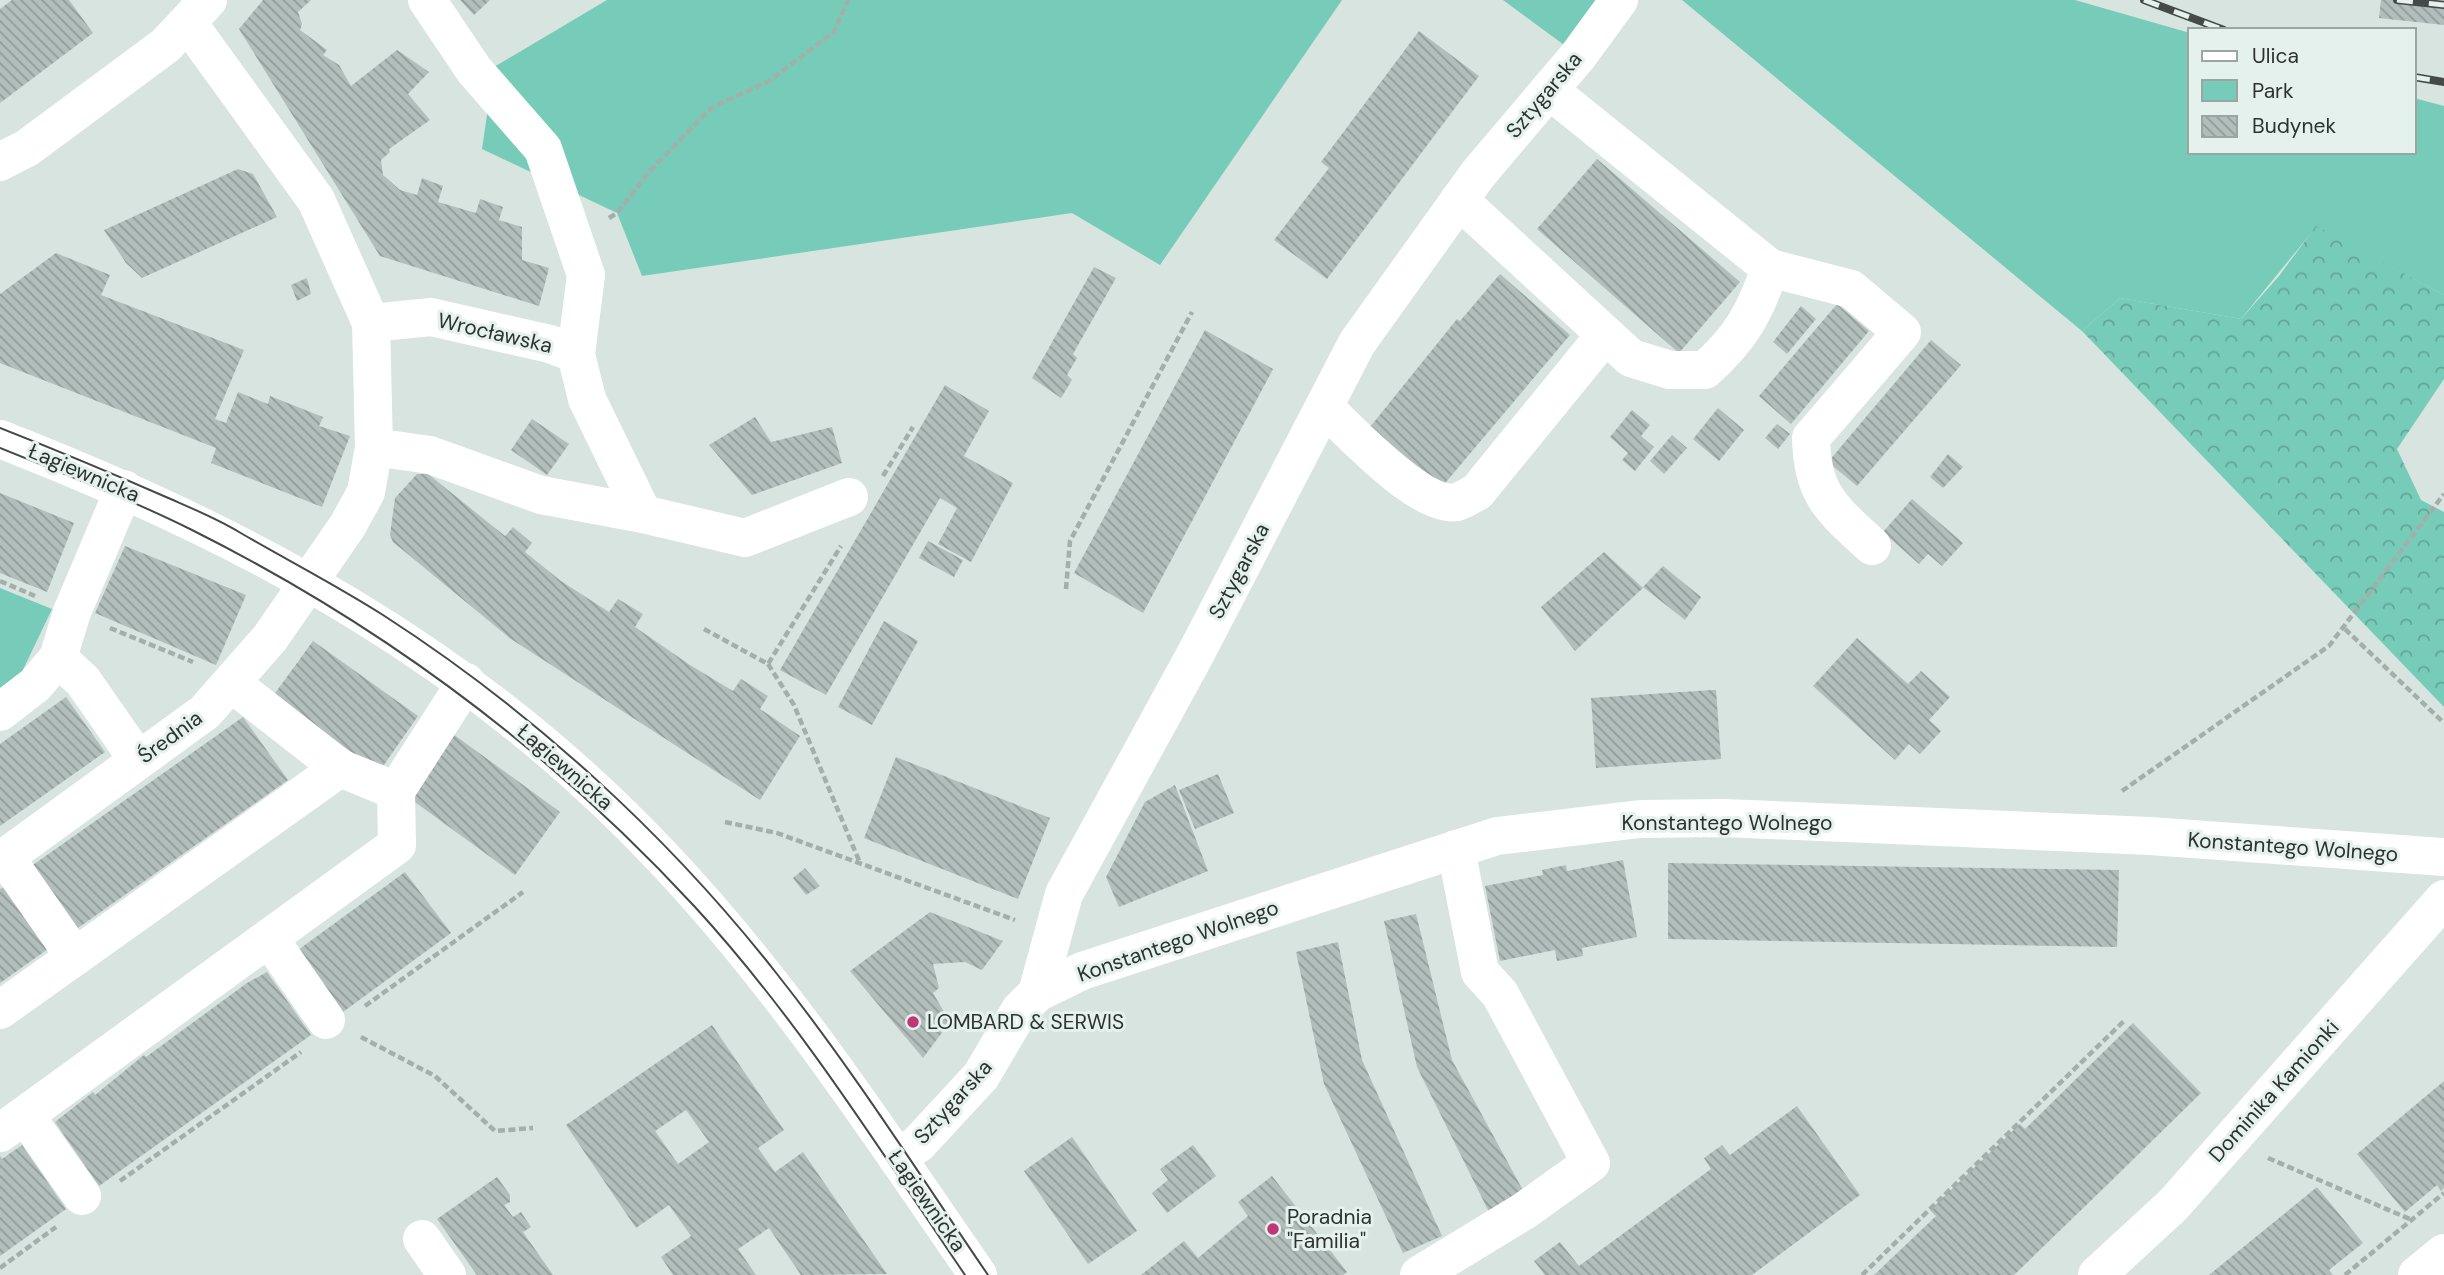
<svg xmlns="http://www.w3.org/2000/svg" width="2444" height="1275" font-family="'DM Sans',sans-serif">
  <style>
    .green { fill: #76ccb8 }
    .forest { fill: url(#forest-crowns) }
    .building { fill: url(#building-back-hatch); fill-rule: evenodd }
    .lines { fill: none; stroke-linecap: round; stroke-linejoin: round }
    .path { stroke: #a4aeab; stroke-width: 4.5; stroke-dasharray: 7 3.5; stroke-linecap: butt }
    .minor { stroke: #fff; stroke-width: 38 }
    .tram { stroke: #444a48; stroke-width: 2 }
    .rail-casing { stroke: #444a48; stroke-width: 8 }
    .rail { stroke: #e4f1ed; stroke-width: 5; stroke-dasharray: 16; stroke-linecap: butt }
    .poi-dot { fill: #bf3774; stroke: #e4f1ed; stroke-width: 2.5 }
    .labels { text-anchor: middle; stroke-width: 6; stroke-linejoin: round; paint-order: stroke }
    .street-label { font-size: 21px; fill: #2d3230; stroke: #e4f1ed }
    .poi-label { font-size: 21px; fill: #2d3230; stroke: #e4f1ed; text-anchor: start }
  </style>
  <defs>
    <pattern id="forest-crowns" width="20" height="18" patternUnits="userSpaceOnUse" patternTransform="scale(1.75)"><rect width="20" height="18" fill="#76ccb8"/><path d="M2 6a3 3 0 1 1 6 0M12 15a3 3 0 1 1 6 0" fill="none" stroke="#61a696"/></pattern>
    <pattern id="building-back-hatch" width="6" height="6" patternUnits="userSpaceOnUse" patternTransform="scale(1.75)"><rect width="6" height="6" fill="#b2bebb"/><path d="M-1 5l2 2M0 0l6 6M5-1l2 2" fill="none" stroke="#919b98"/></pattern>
  </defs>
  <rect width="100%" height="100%" fill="#d7e4e0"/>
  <!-- green -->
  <g class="green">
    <polygon points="607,0 1342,0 1160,265 1072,213 642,276 617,213 482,149 494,67"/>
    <polygon points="1503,0 1614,0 1571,50"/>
    <polygon points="1682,0 2075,0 2190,33 2190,152 2414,152 2414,98 2444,106 2444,295 2316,227 2241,319 2120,298 2082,331"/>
    <polygon points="0,588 52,609 20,676 0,690"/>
  </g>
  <!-- forest -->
  <polygon class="forest" points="2316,226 2444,295 2444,379 2397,449 2421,500 2444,512 2444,707 2082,331 2120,298 2241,319 2279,276"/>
  <!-- building -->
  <g class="building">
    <polygon points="12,0 69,0 93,33 0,103 0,9"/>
    <polygon points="263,0 311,0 298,12 302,24 300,30 327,50 323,55 339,65 351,86 397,50 429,72 408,94 430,120 389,149 390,152 381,160 383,175 400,190 417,195 422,178 443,186 438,202 476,213 480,199 503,207 499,220 522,227 522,260 549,268 539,306 380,256 239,29"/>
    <polygon points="460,0 490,0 474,15"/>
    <polygon points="2381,0 2444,0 2444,25 2379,18"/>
    <polygon points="1419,31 1479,76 1327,279 1274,240 1329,168 1321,162"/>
    <polygon points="1597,159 1740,282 1679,353 1537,229"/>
    <polygon points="238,169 253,174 277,217 142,278 126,263 104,230"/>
    <polygon points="56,253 110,275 101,295 244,350 215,419 226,423 238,392 268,404 270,396 323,417 319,426 350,436 322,507 211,463 216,448 0,363 0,294"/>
    <polygon points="1094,267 1116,278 1073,354 1077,358 1067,375 1072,380 1061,398 1032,378"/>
    <polygon points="1500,274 1570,335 1441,488 1370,427 1457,319 1460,321"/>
    <polygon points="307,278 311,294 297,301 291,285"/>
    <polygon points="1837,304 1869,331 1791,424 1759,396"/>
    <polygon points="1801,306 1816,319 1787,354 1773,342"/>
    <polygon points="1205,330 1273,369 1143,613 1074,573"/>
    <polygon points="1931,340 1961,365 1857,486 1828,462"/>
    <polygon points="945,385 989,411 964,456 1013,483 971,562 938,544 957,508 940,498 826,695 780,670"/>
    <polygon points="1718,408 1744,430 1719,461 1693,439"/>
    <polygon points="1632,410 1650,425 1641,436 1654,447 1635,471 1622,460 1628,453 1610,437"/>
    <polygon points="755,417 771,442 832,427 842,463 752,495 709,445"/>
    <polygon points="532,419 569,444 547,475 511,450"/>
    <polygon points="1777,424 1790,434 1778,449 1765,438"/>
    <polygon points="1672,435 1687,448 1664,474 1650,461"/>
    <polygon points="1948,454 1963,467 1943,488 1930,477"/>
    <polygon points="417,474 428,474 505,536 513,527 532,543 525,552 561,581 609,612 618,599 643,614 635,627 690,665 733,691 741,679 768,696 760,709 800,736 760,800 511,639 393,542 390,535 395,498"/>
    <polygon points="0,493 74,523 47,592 0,573"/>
    <polygon points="1912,499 1963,543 1942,566 1928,554 1919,564 1883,532"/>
    <polygon points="928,541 963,560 954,577 919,558"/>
    <polygon points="125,546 246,595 216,665 95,613"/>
    <polygon points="1604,552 1643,588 1575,651 1541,607"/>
    <polygon points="1663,566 1701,597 1685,620 1643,587"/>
    <polygon points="884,621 918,641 872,725 838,707"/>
    <polygon points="1857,638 1908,684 1921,671 1950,697 1929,720 1941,731 1920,754 1909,744 1895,760 1813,686"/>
    <polygon points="313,641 418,716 379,772 273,696"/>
    <polygon points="1712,690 1716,690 1721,759 1596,768 1591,698"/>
    <polygon points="66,697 105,752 0,826 0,744"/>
    <polygon points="243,717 288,780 75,930 30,867"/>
    <polygon points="453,734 560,812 515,875 408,797"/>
    <polygon points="896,757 1050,818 1018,899 864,838"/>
    <polygon points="1218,774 1234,813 1195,829 1179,790"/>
    <polygon points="1175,785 1208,871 1119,907 1106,877 1145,802"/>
    <polygon points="1623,860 1637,937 1582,948 1583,956 1557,961 1555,950 1500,961 1485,886 1543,875 1542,870 1566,865 1567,871"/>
    <polygon points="1668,863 2119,870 2117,947 1668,939"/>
    <polygon points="805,868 820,886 806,895 793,878"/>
    <polygon points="405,872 451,933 343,1012 298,950"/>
    <polygon points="4,887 48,949 0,983 0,889"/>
    <polygon points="930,912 1003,941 982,970 965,962 933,964 939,988 933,993 950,1022 923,1058 850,971"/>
    <polygon points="1416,914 1452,1060 1525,1194 1490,1214 1417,1067 1384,921"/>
    <polygon points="1338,942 1362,1060 1442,1236 1403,1253 1324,1084 1296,952"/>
    <polygon points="267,972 311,1035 99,1186 55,1122 93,1092 95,1095 144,1055 146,1057 247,983"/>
    <polygon points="2133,1023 2201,1093 2106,1186 2014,1275 1874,1275 1936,1216 1930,1210 2020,1124 2025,1129"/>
    <path d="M712,1025L784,1130L758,1148L775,1172L803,1152L887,1274L801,1275L769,1228L738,1249L756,1275H673L661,1257L691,1236L669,1205L636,1228L566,1125ZM686,1110L709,1142L678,1164L655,1131Z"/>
    <polygon points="2444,1081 2444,1188 2441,1191 2437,1185 2405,1212 2357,1154"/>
    <polygon points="1797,1106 1860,1195 1752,1275 1545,1275 1534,1261 1560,1242 1579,1266 1711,1169 1704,1158 1722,1145 1730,1155"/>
    <polygon points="1072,1137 1137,1231 1088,1264 1024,1171"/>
    <polygon points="22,1145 66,1209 0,1256 0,1156 2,1159"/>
    <polygon points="1193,1145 1216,1176 1167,1213 1152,1193 1168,1180 1160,1169"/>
    <polygon points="1272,1176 1347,1272 1343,1275 1141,1275 1184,1241 1198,1258 1248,1216 1238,1202"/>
    <polygon points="497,1177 510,1195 510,1202 504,1205 513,1217 521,1212 531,1227 523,1232 553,1275 477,1275 437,1219"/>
    <polygon points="2317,1187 2363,1243 2329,1270 2333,1275 2209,1275"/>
  </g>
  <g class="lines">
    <!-- path -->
    <g class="path">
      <polyline points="609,218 617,213 647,174 711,108 769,81 834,32 848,0"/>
      <polyline points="883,476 913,427"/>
      <polyline points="0,581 35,596"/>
      <polyline points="1066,589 1070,541 1192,312"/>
      <polyline points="110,628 193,662"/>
      <polyline points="704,629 768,664 841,546"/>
      <polyline points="2345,629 2444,723"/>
      <polyline points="768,664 794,705 860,863"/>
      <polyline points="2122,791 2329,646 2444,494"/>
      <polyline points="725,822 777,833 1015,920"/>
      <polyline points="365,1006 523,892"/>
      <polyline points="361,1037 435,1076 495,1131 533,1128"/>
      <polyline points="2268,1158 2412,1220"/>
      <polyline points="120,1181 301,1052"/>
      <polyline points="0,1268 56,1227"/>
      <polyline points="1862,1275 2125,1020"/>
      <polyline points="2345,1275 2444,1193"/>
    </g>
    <!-- minor -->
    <g class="minor">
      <polyline points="427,0 474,70 543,149 586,275 576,354 587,399 643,514 745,538 849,497"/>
      <path d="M1549,90L1770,268L1851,289L1902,332L1811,438C1812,495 1832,509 1872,546"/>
      <polyline points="0,162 27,148 166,45 208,0"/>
      <path d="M1459,200L1631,358L1670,370H1705C1740,339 1755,313 1770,268"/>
      <polyline points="371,323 431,317 550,344 576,354"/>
      <path d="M1324,407C1350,431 1421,509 1457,502C1463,500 1471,495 1477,492L1605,335"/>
      <path d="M0,439C252,537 477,659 664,859C784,986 879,1132 978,1275"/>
      <polyline points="374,447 430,455 541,495 643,514"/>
      <polyline points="58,658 83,681 138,760"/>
      <polyline points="231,683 340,768"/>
      <polyline points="0,712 35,685 58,658 72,612 124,489"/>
      <polyline points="396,791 466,682"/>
      <polyline points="5,857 75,957"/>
      <polyline points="0,861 205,712 270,638 348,525 366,492 374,447 371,323 316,200 188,23"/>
      <polyline points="269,938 326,1020"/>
      <polyline points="1037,993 1082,971 1497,836 1640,819 1724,818 2150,836 2444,857"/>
      <polyline points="0,1010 340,768 396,791 397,845 0,1133"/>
      <polyline points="25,1115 82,1196"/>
      <polyline points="897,1158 918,1144 981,1076 1020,1010 1037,993 1064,894 1195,655 1357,343 1478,174 1578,56 1619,0"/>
      <polyline points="422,1239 447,1275"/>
      <polyline points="1419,1275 1524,1211 1591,1163 1500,994 1480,972 1456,849"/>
      <polyline points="2097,1275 2173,1205 2444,899"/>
      <polyline points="2417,1275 2444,1253"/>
    </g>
    <!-- tram -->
    <g class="tram">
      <path d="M0,428C56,450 111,473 166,497C191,508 216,518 239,532C287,560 336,585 383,615C532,711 668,835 777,974C853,1070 919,1174 988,1275"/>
      <path d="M0,448C64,474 130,499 192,530C382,625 551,751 695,907C798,1019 880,1150 965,1275"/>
    </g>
    <defs>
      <g id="rail">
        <polyline points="2144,0 2224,30"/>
        <polyline points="2397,0 2444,5"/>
        <polyline points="2414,77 2444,82"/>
      </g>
    </defs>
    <!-- rail casing -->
    <use href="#rail" class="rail-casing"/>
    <!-- rail -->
    <use href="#rail" class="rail"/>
  </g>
  <!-- markers -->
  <g class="poi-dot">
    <circle cx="913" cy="1022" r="7"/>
    <circle cx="1273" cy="1229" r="7"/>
  </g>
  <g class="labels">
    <!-- street labels -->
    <g class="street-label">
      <text transform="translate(1544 95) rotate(-50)" y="7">Sztygarska</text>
      <text transform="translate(495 333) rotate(13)" y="7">Wrocławska</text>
      <text transform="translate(84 473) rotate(23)" y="7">Łagiewnicka</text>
      <text transform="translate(1239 571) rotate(-62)" y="7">Sztygarska</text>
      <text transform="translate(170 737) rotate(-36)" y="7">Średnia</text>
      <text transform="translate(565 767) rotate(41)" y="7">Łagiewnicka</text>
      <text x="1727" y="830">Konstantego Wolnego</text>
      <text transform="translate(2293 847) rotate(4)" y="7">Konstantego Wolnego</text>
      <text transform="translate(1178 941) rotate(-19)" y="7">Konstantego Wolnego</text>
      <text transform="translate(2274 1091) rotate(-48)" y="7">Dominika Kamionki</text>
      <text transform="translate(953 1102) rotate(-48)" y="7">Sztygarska</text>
      <text transform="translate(927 1201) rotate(55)" y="7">Łagiewnicka</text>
    </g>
    <!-- poi labels -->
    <g class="poi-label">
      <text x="927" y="1029">LOMBARD &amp; SERWIS</text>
      <text x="1287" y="1224">Poradnia<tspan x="1287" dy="24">"Familia"</tspan></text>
    </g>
  </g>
  <!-- legend -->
  <rect x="2188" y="28" width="228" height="126" fill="#e4f1ed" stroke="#9ba5a1" stroke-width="2"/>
  <rect x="2202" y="51" width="35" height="10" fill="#ffffff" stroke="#9ba5a1" stroke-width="2"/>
  <text x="2252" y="63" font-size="21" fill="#2d3230">Ulica</text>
  <rect x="2202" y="80" width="35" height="21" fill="#76ccb8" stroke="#9ba5a1" stroke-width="2"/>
  <text x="2252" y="98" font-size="21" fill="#2d3230">Park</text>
  <rect x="2202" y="116" width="35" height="21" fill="url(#building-back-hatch)" stroke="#9ba5a1" stroke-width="2"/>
  <text x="2252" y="133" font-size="21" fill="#2d3230">Budynek</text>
</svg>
